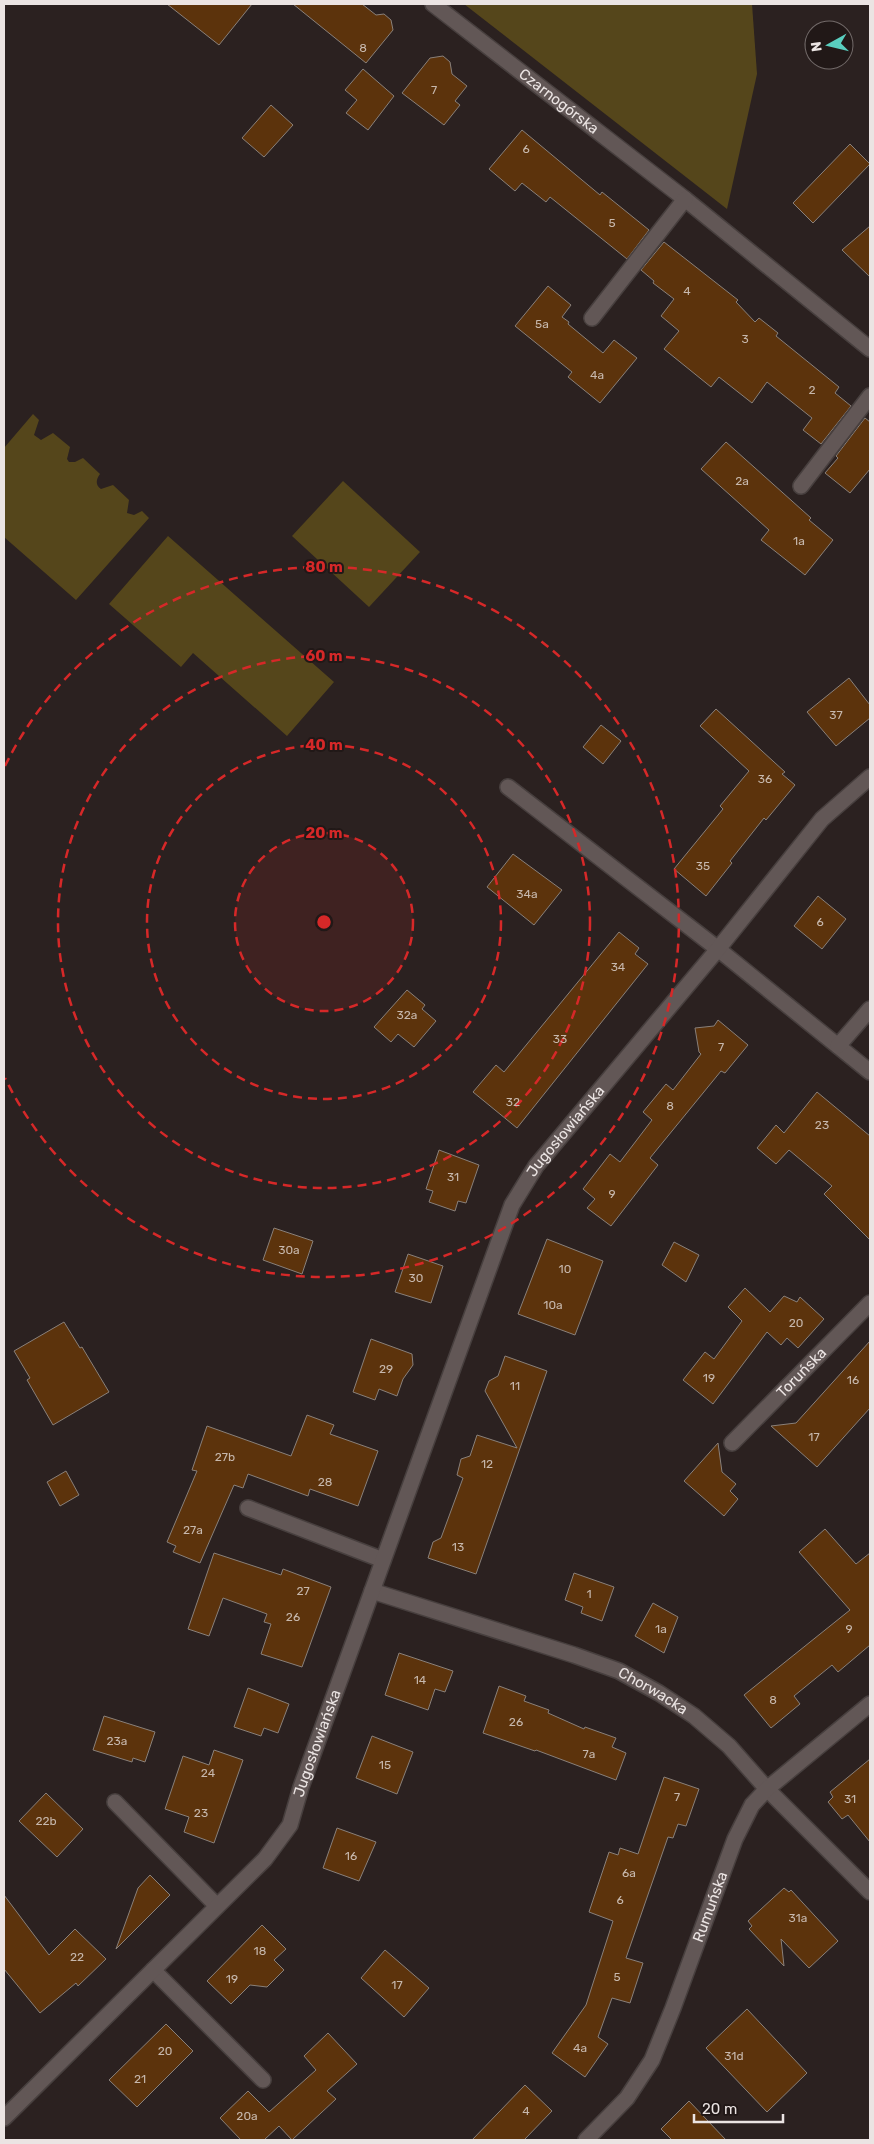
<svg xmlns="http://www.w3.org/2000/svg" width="874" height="2144" font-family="Rubik,sans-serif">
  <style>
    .green { fill: #55461b }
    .building { fill: #5c330c; stroke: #89807a }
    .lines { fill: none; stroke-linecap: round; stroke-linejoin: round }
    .street-casing { stroke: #473f3e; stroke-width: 18 }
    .street { stroke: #625756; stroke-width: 15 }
    .ring { fill: none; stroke: #d62828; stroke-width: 2.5; stroke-dasharray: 9 6 }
    .labels { text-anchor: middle; stroke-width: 4; stroke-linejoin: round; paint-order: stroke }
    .number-label { font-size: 12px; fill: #c7b8ad }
    .street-label { font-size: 15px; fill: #ebe4e3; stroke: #211817 }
    .centre { fill: #d62828; stroke: #211817; stroke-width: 2.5 }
    .ring-label { font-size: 15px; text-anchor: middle; font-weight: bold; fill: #d62828; stroke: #211817; stroke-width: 4; stroke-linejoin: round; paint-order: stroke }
  </style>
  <rect width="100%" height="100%" fill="#2b2120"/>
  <!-- green -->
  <g class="green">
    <polygon points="464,4 752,4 757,74 727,209"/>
    <path d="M33,414L39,420L34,435L41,440L53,433L70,447L67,459L69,462H75L83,458L100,474C96,479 95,485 101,489L113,485L129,500L127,513L134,515L142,511L149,518L76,600L4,537V448Z"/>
    <polygon points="343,481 420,552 369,607 292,536"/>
    <polygon points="168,536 334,682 287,736 193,653 181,667 109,604"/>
  </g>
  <!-- building -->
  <g class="building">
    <polygon points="167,4 252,4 219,45"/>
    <polygon points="293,4 362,4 376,15 384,14 391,20 393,30 366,63"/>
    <polygon points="443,56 450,62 452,74 467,86 455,101 460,105 444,125 402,93 430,58"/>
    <polygon points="363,69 394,96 368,130 346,113 357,100 345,90"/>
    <polygon points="271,105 293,125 264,157 242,138"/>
    <polygon points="522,130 600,195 602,192 649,230 627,259 550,197 546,202 522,183 515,191 489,169"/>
    <polygon points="850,144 870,164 813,223 793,203"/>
    <polygon points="870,226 870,277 842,250"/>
    <polygon points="664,242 738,300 736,302 755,322 759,318 778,333 776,336 839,387 835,393 851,406 821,444 803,430 812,418 767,382 752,403 719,377 711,387 664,349 679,331 661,316 674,299 653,283 654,281 641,270"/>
    <polygon points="548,286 571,305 562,317 569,322 568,324 603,353 614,340 637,358 600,403 568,377 572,372 515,326"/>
    <polygon points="865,418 870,422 870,469 850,493 825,473 838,458 836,456"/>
    <polygon points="726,442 811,518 809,520 833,540 805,575 761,540 769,530 701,469"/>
    <polygon points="849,678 870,705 870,718 836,746 807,712"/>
    <polygon points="716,709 785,772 782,774 795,785 766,820 764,818 730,861 732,863 706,896 674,869 723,809 720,806 749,771 700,726"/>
    <polygon points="601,725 621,741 603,764 583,747"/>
    <polygon points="513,854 562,890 534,925 487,887"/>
    <polygon points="818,896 846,919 822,949 794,926"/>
    <polygon points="619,932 639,948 635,954 648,964 517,1128 473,1092 496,1065 504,1072"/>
    <polygon points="407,990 425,1005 422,1009 436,1021 414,1047 398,1034 391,1042 374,1027"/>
    <polygon points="718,1020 748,1045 725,1073 721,1071 650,1158 658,1165 611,1226 587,1208 595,1199 583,1189 610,1154 620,1162 652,1120 643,1112 666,1084 673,1090 701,1054 699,1052 695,1028 714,1026"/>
    <polygon points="817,1092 870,1136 870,1240 824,1194 832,1186 789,1150 776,1164 757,1148 776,1125 784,1133"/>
    <polygon points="439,1150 479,1165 466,1203 458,1201 455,1211 429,1202 433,1191 426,1189"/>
    <polygon points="274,1228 313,1241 302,1274 263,1260"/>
    <polygon points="547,1239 603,1261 575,1335 518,1314"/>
    <polygon points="674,1242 699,1255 686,1282 662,1265"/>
    <polygon points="408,1254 443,1266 431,1303 395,1292"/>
    <polygon points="745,1288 770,1312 784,1296 797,1302 800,1297 824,1319 798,1348 787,1338 781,1345 767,1332 713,1404 683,1380 705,1352 714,1359 742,1321 728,1307"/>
    <polygon points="64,1322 80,1348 82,1347 109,1392 53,1425 27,1380 30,1378 14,1351"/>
    <polygon points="371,1339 412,1354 413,1365 403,1379 397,1396 379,1389 375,1400 353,1392"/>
    <polygon points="870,1341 870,1408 817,1467 771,1426 796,1423"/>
    <polygon points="505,1356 547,1371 476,1574 428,1558 433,1542 441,1538 463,1478 457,1475 461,1459 470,1456 477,1435 517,1448 485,1391 489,1381 498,1376"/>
    <polygon points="307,1415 334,1425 330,1434 378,1451 358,1506 310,1489 308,1496 248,1474 243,1488 234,1485 200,1563 173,1552 176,1546 167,1542 197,1471 192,1470 207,1426 291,1456"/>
    <polygon points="718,1443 722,1472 736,1484 730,1491 738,1499 724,1516 684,1481"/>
    <polygon points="66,1471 79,1495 60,1506 47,1482"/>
    <polygon points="825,1529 856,1564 870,1553 870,1645 838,1672 832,1665 794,1696 800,1704 771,1728 744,1695 850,1610 799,1552"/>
    <polygon points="214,1553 281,1575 283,1569 331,1587 302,1667 261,1654 271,1624 264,1622 267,1614 223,1598 209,1636 188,1629"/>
    <polygon points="574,1573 614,1587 602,1621 581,1613 583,1607 565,1600"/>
    <polygon points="653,1603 678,1617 664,1653 635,1636"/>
    <polygon points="399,1653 453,1671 445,1692 435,1689 428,1710 385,1695"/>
    <polygon points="499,1686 526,1696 524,1701 549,1710 548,1713 584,1729 585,1727 616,1738 612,1747 626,1753 616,1780 536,1750 535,1751 483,1733"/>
    <polygon points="248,1688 289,1704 278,1733 264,1728 261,1736 234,1727"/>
    <polygon points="104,1716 155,1732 145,1762 133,1758 132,1762 93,1750"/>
    <polygon points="372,1736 413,1752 397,1794 356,1778"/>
    <polygon points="214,1750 243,1760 214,1843 184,1832 189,1817 165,1809 183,1756 209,1765"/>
    <polygon points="870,1759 870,1842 848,1815 842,1819 828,1802 833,1797 830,1792"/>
    <polygon points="664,1777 699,1789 686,1826 678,1824 673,1838 668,1837 626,1958 643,1963 630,2003 612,1998 598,2037 608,2044 585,2077 552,2053 586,2005 613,1921 589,1912 609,1852 618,1855 620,1848 638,1854"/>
    <polygon points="46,1793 83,1829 57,1857 19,1821"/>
    <polygon points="337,1828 376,1842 359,1881 323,1868"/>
    <polygon points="150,1875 170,1895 116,1949 138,1888"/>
    <polygon points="784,1888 789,1892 791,1890 838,1941 809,1968 781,1939 784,1966 749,1929 752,1926 748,1921"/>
    <polygon points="4,1895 49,1955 75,1929 106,1959 78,1986 76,1983 40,2013 4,1969"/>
    <polygon points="262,1925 286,1949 274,1960 284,1970 267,1987 250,1985 231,2004 207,1981"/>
    <polygon points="385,1950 429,1988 404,2017 361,1978"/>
    <polygon points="747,2009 807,2073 767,2112 706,2048"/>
    <polygon points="166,2024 193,2051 137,2107 109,2080"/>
    <polygon points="328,2033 357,2064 327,2091 336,2099 292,2140 279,2126 264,2140 241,2140 220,2118 248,2091 269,2112 316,2070 304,2056"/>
    <polygon points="525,2085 552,2111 524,2140 472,2140"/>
    <polygon points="689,2101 726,2140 672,2140 661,2129"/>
  </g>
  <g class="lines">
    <defs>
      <g id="street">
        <path id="s1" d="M433,4L685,199L870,349"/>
        <polyline points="592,318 685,199"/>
        <polyline points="801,486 870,396"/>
        <polyline points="508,787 718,949 870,1072"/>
        <polyline points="838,1046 870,1009"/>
        <path id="s2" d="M732,1443L870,1303"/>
        <polyline points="248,1508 383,1560"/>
        <path id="s3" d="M372,1591L574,1655L619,1671L659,1693L694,1716L729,1746L767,1789L870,1892"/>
        <polyline points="115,1802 217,1906"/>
        <polyline points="153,1970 263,2080"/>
        <path id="s4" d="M4,2118L265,1859L290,1825L301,1787L512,1205L536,1166L718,949L822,819L870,777"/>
        <path id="s5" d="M586,2140L627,2098L652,2060L673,2008L735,1839L752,1805L767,1789L870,1704"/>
      </g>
    </defs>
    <!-- street casing -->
    <use href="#street" class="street-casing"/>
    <!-- street -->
    <use href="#street" class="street"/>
  </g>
  <!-- distance rings -->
  <circle cx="324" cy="922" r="89" fill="#d62828" fill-opacity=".12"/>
  <g class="ring">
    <circle cx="324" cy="922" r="89"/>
    <circle cx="324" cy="922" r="177"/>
    <circle cx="324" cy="922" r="266"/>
    <path d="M5 766A355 355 0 1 1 5 1078"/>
  </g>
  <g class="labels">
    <!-- number labels -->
    <g class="number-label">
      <text x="363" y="52">8</text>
      <text x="434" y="94">7</text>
      <text x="526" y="153">6</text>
      <text x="612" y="227">5</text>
      <text x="687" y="295">4</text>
      <text x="542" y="328">5a</text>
      <text x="745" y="343">3</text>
      <text x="597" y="379">4a</text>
      <text x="812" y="394">2</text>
      <text x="742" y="485">2a</text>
      <text x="799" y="545">1a</text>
      <text x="836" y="719">37</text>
      <text x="765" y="783">36</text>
      <text x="703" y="870">35</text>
      <text x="527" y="898">34a</text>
      <text x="820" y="926">6</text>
      <text x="618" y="971">34</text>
      <text x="407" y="1019">32a</text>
      <text x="560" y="1043">33</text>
      <text x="721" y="1051">7</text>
      <text x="513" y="1106">32</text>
      <text x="670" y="1110">8</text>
      <text x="822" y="1129">23</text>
      <text x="453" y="1181">31</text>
      <text x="612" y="1198">9</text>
      <text x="289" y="1254">30a</text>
      <text x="565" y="1273">10</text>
      <text x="416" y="1282">30</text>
      <text x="553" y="1309">10a</text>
      <text x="796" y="1327">20</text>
      <text x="386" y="1373">29</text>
      <text x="709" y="1382">19</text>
      <text x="853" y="1384">16</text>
      <text x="515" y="1390">11</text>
      <text x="814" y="1441">17</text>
      <text x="225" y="1461">27b</text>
      <text x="487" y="1468">12</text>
      <text x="325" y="1486">28</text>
      <text x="193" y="1534">27a</text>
      <text x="458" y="1551">13</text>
      <text x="303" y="1595">27</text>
      <text x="589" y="1598">1</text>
      <text x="293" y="1621">26</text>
      <text x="661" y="1633">1a</text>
      <text x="849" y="1633">9</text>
      <text x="420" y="1684">14</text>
      <text x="773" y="1704">8</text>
      <text x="516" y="1726">26</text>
      <text x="117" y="1745">23a</text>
      <text x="589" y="1758">7a</text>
      <text x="385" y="1769">15</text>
      <text x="208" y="1777">24</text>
      <text x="677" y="1801">7</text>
      <text x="850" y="1803">31</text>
      <text x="201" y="1817">23</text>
      <text x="46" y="1825">22b</text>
      <text x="351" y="1860">16</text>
      <text x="629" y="1877">6a</text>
      <text x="620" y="1904">6</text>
      <text x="798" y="1922">31a</text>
      <text x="260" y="1955">18</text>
      <text x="77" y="1961">22</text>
      <text x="617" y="1981">5</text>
      <text x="232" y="1983">19</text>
      <text x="397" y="1989">17</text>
      <text x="580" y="2052">4a</text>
      <text x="165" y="2055">20</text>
      <text x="734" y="2060">31d</text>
      <text x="140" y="2083">21</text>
      <text x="526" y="2115">4</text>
      <text x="247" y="2120">20a</text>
    </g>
    <!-- street labels -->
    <g class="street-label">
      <text dy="5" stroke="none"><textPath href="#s1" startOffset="159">Czarnogórska</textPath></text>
      <text dy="5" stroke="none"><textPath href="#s4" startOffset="1160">Jugosłowiańska</textPath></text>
      <text dy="5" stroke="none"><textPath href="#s2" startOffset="99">Toruńska</textPath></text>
      <text dy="5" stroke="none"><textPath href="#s3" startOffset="299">Chorwacka</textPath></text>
      <text dy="5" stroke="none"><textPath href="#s4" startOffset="496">Jugosłowiańska</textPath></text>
      <text dy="5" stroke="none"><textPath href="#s5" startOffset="268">Rumuńska</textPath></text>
    </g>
  </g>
  <circle cx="324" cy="922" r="8" class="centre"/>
  <g class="ring-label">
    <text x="324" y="572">80 m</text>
    <text x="324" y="661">60 m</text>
    <text x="324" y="750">40 m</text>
    <text x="324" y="838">20 m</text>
  </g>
  <!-- border -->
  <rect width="874" height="2144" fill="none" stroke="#ebe4e3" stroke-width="10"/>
  <!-- north arrow -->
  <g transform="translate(829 45) rotate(262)"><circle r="24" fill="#211817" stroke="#726a69"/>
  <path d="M0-4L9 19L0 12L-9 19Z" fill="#59cebf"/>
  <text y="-8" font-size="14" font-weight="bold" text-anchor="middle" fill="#ebe4e3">N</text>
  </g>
  <!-- scale -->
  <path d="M694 2114v8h89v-8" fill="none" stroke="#ebe4e3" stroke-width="2.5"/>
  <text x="702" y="2114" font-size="15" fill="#ebe4e3" stroke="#211817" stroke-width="4" paint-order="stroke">20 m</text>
</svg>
